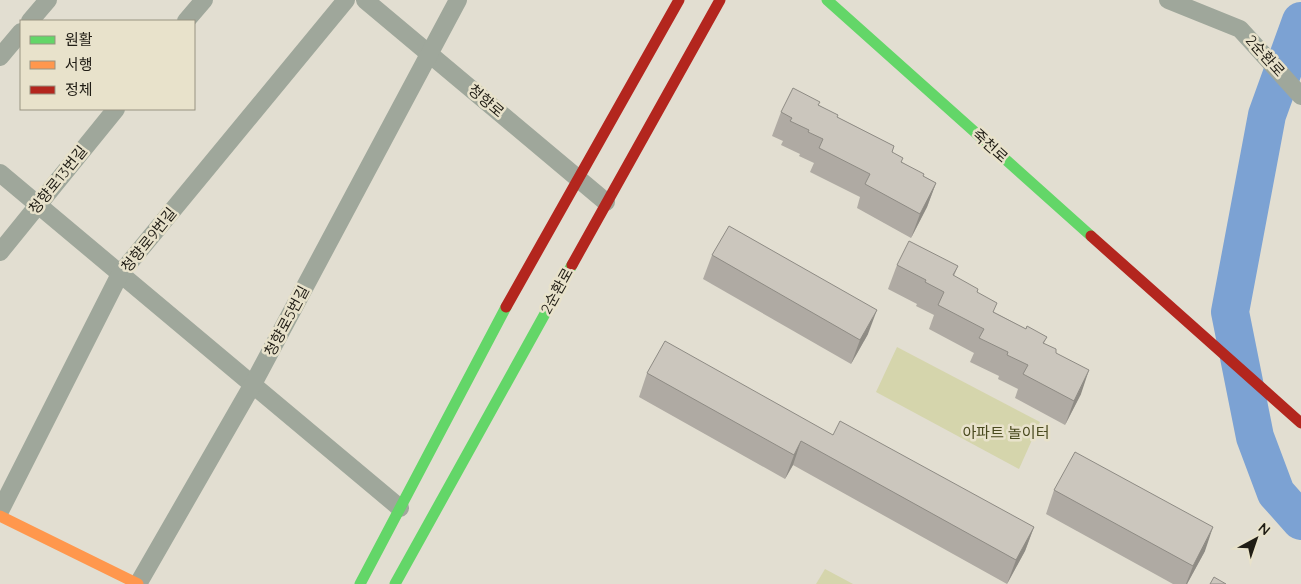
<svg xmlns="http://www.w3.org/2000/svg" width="1301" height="584" font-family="Quicksand,'Noto Sans KR',sans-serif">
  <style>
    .park { fill: #d5d5ac }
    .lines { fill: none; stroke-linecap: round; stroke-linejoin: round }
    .river { stroke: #7ca2d3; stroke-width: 38 }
    .street { stroke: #9fa79b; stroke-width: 18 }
    .fast { stroke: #63d668; stroke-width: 11 }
    .slow { stroke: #ff974d; stroke-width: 11 }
    .jam { stroke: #b3261e; stroke-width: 11 }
    .wall { fill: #afaaa3 }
    .shaded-wall { fill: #8e8b84 }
    .building { fill: #cbc6bd; stroke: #8e8b84 }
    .labels { text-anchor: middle; stroke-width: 5; stroke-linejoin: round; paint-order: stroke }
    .street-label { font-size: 15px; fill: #201d15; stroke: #e8e2cb }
    .park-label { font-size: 15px; fill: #494a1e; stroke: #e8e2cb }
  </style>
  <rect width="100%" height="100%" fill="#e2ded1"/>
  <!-- park -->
  <g class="park">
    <polygon points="897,347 1040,422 1019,469 876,392"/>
    <polygon points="825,569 853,584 816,584"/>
  </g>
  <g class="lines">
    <!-- river -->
    <polyline class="river" points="1301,21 1267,115 1230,312 1255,437 1276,493 1301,521"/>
    <!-- street -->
    <g class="street">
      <polyline points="365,0 606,202"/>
      <polyline points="1168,0 1240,29 1301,96"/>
      <polyline points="30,21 48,0"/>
      <polyline points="186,21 204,0"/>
      <polyline points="0,57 21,32"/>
      <polyline points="0,173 400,508"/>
      <polyline points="0,252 116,109"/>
      <polyline points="0,511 120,274 346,0"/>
      <polyline points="138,584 253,384 458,0"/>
    </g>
    <!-- fast -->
    <g class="fast">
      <polyline points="827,0 1091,236"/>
      <polyline points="360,584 506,307"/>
      <polyline points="395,584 572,265"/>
    </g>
    <!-- slow -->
    <polyline class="slow" points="0,516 138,584"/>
    <!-- jam -->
    <g class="jam">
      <polyline points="1091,236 1301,423"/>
      <polyline points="572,265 720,0"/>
      <polyline points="506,307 679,0"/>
    </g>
  </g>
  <!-- wall -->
  <g class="wall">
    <polygon points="819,105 837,117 894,146 892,152 902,162 923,176 936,183 927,207 911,238 857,208 860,197 810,172 814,163 799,156 800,154 781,145 783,141 772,136 781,112"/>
    <polygon points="712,255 868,334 851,364 703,279"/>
    <polygon points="897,265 958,266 954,276 977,292 994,312 1026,329 1047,337 1044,343 1056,353 1081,394 1065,425 1015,398 1018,389 998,379 999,376 970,362 974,353 929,329 934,315 916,306 917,304 888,289"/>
    <polygon points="647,373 833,435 1034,527 1025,551 1007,584 793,465 785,479 639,397"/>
    <polygon points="1054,490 1205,551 1187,584 1173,584 1046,514"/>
  </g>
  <!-- shaded-wall -->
  <g class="shaded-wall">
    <polygon points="936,183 927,207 911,238 920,214"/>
    <polygon points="877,310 868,334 851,364 860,340"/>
    <polygon points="1089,370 1081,394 1065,425 1074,401"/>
    <polygon points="801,441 793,465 785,479 794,455"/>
    <polygon points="1034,527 1025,551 1007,584 1016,560"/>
    <polygon points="1213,527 1205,551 1187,584 1186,584 1193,566"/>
  </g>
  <!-- building -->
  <g class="building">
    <polygon points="793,88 820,102 818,105 838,115 837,117 894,146 892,152 903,158 901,162 924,174 923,176 936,183 920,214 865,184 870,174 819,148 823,139 808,132 809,130 790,121 792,118 781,112"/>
    <polygon points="729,226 877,310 860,340 712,255"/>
    <polygon points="909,241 958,266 953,275 978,289 977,292 997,303 993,312 1026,329 1027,326 1047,337 1043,343 1056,349 1056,353 1089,370 1074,401 1023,374 1028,365 1007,355 1008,352 979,338 984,329 938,305 944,292 925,282 926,280 897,265"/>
    <polygon points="665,341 833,435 840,421 1034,527 1016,560 801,441 794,455 647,373"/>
    <polygon points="1075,452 1213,527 1193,566 1054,490"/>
    <polygon points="1214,577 1226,584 1210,584"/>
  </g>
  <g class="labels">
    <!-- street labels -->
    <g class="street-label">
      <text transform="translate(1265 56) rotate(48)" y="5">2순환로</text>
      <text transform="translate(486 101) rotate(40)" y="5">청향로</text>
      <text transform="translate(990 146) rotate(42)" y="5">죽천로</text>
      <text transform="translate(58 180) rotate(-51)" y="5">청향로13번길</text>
      <text transform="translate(149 240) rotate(-51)" y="5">청향로9번길</text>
      <text transform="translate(557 291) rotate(-61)" y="5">2순환로</text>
      <text transform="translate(287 321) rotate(-62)" y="5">청향로5번길</text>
    </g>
    <!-- park labels -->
    <g class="park-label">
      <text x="1006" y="438">아파트 놀이터</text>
    </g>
  </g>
  <!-- legend -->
  <rect x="20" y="20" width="175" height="90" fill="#e8e2cb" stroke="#989382"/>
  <rect x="30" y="36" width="25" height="8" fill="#63d668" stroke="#989382"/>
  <text x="65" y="45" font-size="15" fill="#201d15">원활</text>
  <rect x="30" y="61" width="25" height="8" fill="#ff974d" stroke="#989382"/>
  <text x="65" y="70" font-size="15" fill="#201d15">서행</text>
  <rect x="30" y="86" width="25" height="8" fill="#b3261e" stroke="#989382"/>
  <text x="65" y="95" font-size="15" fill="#201d15">정체</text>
  <!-- north arrow -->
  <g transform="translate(1256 539) rotate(40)" stroke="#e8e2cb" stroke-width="4" paint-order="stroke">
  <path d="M0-4L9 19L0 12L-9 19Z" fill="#201d15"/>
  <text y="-8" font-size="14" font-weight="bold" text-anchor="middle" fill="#201d15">N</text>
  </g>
</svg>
